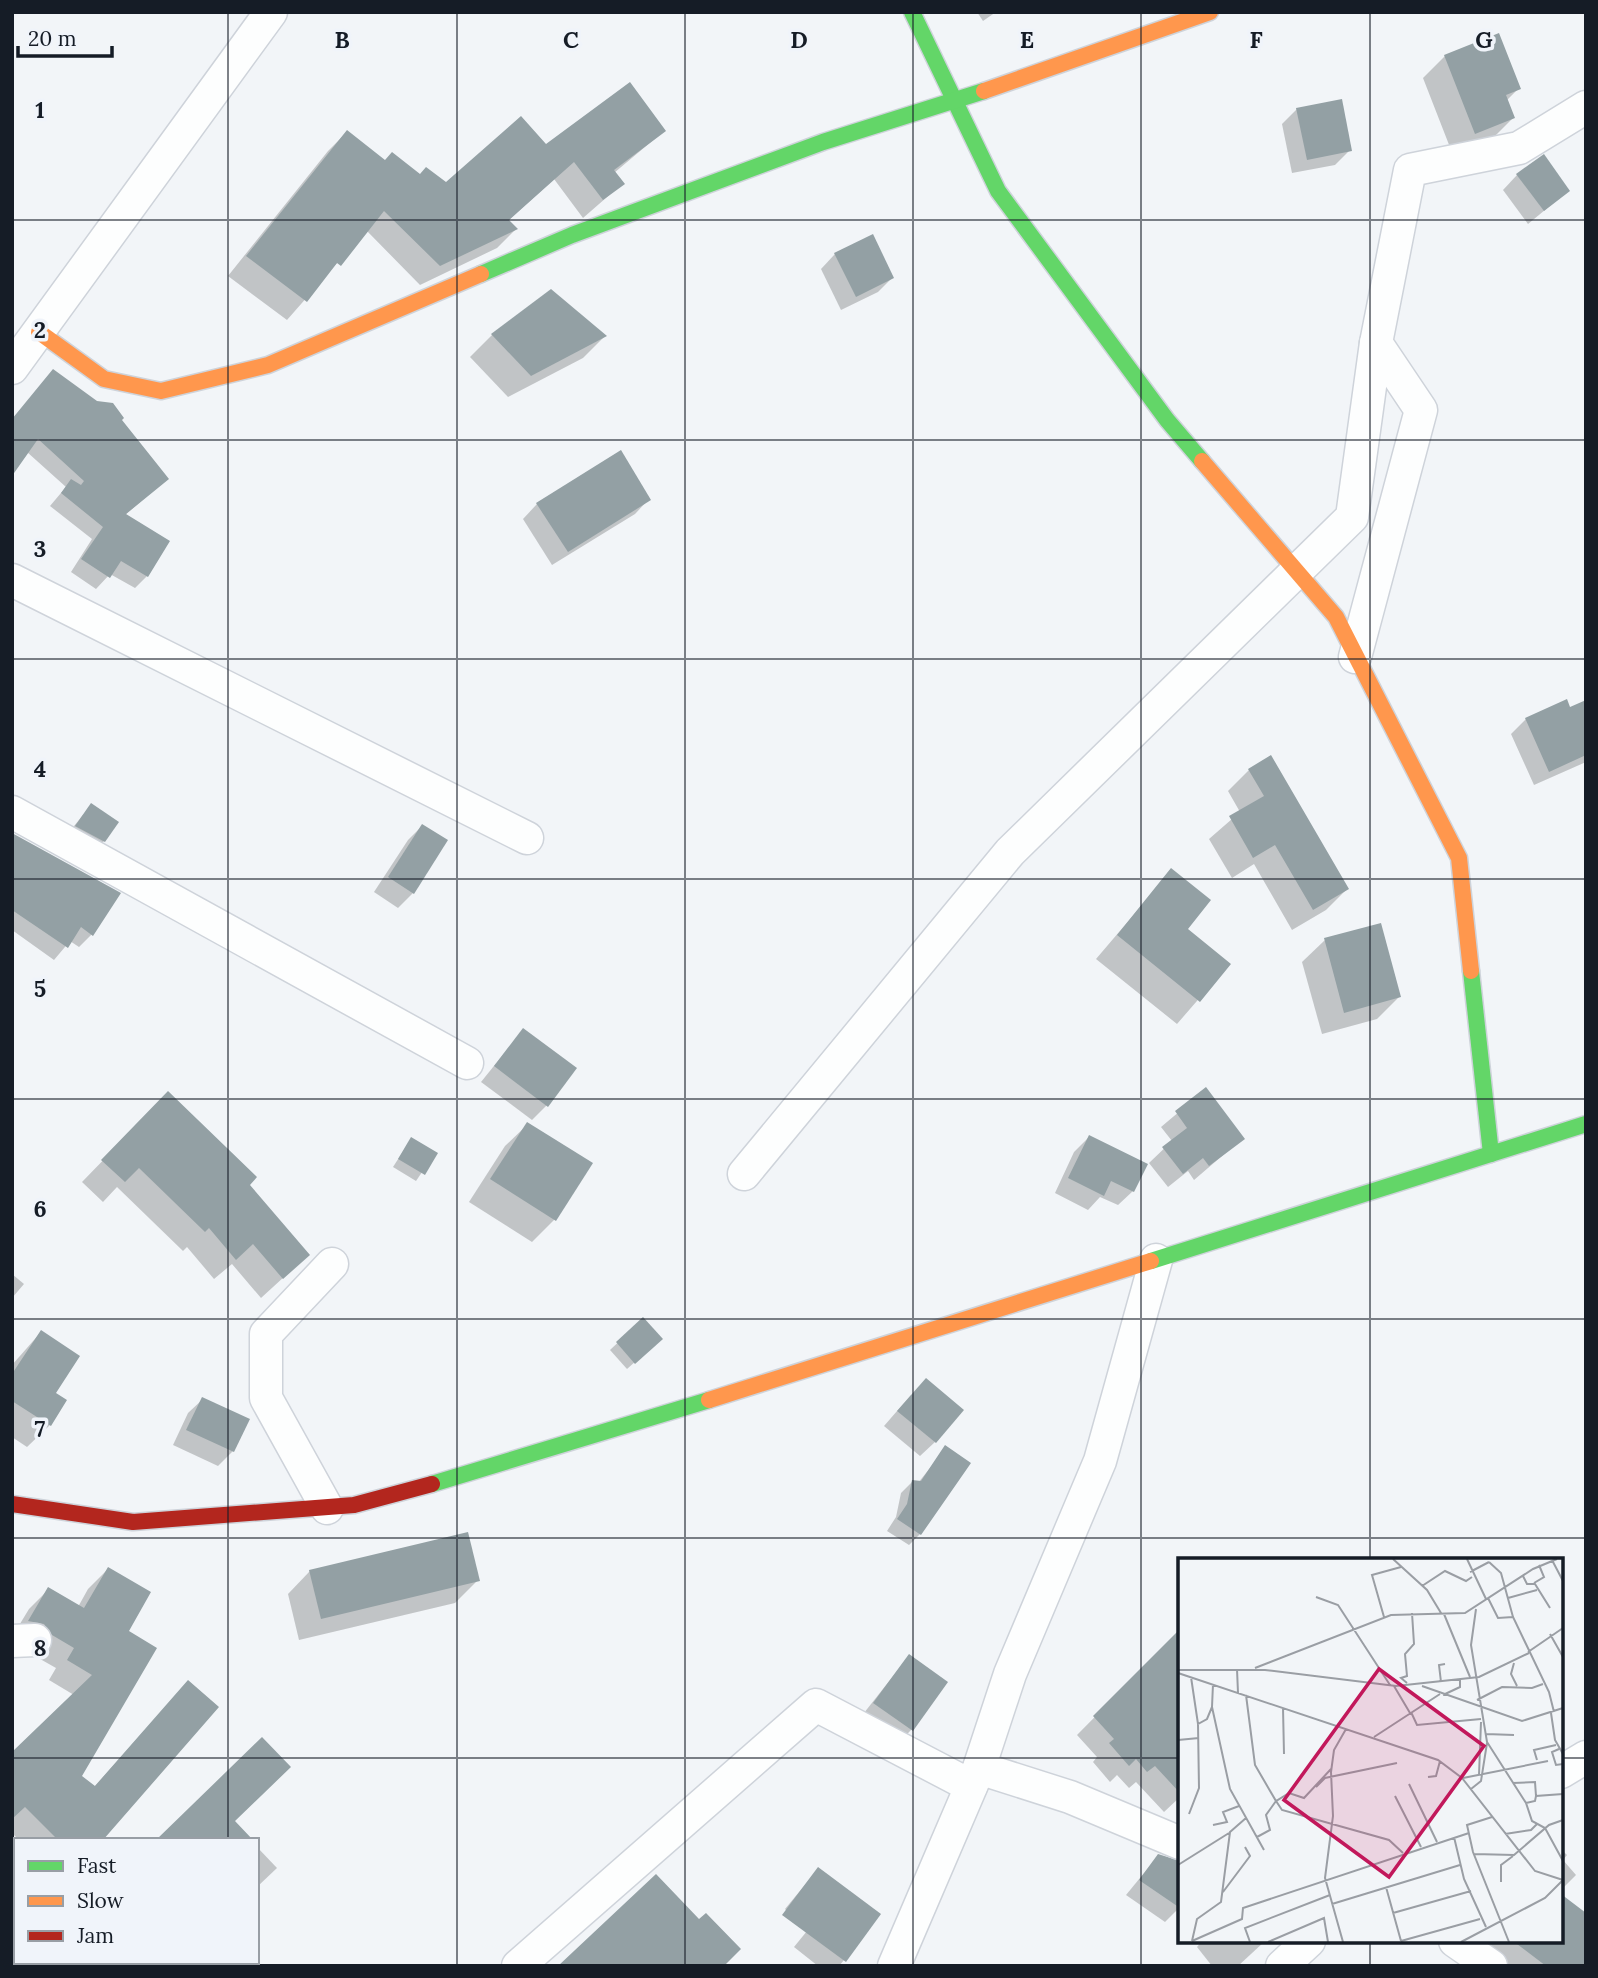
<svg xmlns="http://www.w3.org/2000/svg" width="1598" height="1978" font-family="Lora,serif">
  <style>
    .shadow { fill: #0003 }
    .building { fill: #93a0a4 }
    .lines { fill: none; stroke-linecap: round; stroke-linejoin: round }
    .street-casing { stroke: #ced3da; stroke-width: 35 }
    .fast-casing { stroke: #ced3da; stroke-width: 19 }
    .slow-casing { stroke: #ced3da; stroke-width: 19 }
    .jam-casing { stroke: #ced3da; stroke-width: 19 }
    .street { stroke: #fdfefe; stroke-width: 32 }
    .fast { stroke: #63d668; stroke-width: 16 }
    .slow { stroke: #ff974d; stroke-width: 16 }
    .jam { stroke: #b3261e; stroke-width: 16 }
    .grid { fill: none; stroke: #151c26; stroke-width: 2; stroke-opacity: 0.55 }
    .inset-road { fill: none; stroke: #9a9ea4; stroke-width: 2 }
    .view { fill: #c2185b; fill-opacity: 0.15; stroke: #c2185b; stroke-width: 3.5 }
    .inset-edge { fill: none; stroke: #151c26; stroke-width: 3.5 }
    .grid-label { font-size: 23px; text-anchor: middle; font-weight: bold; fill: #151c26; stroke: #f0f4fa; stroke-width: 7; stroke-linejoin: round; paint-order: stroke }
  </style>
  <rect width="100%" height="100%" fill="#f2f5f8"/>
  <!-- shadow -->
  <g class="shadow">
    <polygon points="977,12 996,12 983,21"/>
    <polygon points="1445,56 1519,88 1506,101 1513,118 1491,140 1453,155 1423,78"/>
    <polygon points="1297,109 1350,150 1335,165 1292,173 1282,124"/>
    <polygon points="664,131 614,173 622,184 583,218 554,179 508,221 516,229 497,248 420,285 366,230 287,320 228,276 328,151 347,132 384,162 446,185 546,146"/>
    <polygon points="1517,175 1568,191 1528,224 1503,190"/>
    <polygon points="835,254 892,278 878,292 841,310 821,269"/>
    <polygon points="492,335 605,336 583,358 508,397 470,357"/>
    <polygon points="12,419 120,420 167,479 125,515 167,542 147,576 135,588 110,574 96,589 71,572 92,539 50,506 66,487 27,452"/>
    <polygon points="649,499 635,514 552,565 523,519 537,504"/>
    <polygon points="1586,702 1586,762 1534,785 1511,734 1526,719 1569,709"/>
    <polygon points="1249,770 1347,889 1326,910 1292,930 1254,864 1232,878 1209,839 1240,812 1228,791"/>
    <polygon points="91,805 104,841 89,856 62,841"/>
    <polygon points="422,826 413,893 398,908 374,892 408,840"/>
    <polygon points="12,835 92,934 79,947 70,941 54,960 12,930"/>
    <polygon points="1171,871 1186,929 1229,964 1177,1024 1096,959"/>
    <polygon points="1325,940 1400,996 1377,1019 1322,1034 1302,962"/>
    <polygon points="523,1030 547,1105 532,1120 481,1082"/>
    <polygon points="1205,1090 1243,1138 1194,1180 1188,1171 1168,1187 1149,1163 1172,1141 1161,1127"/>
    <polygon points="148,1114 247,1185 308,1255 261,1298 232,1264 214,1279 187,1247 183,1251 117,1187 103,1202 82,1182"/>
    <polygon points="528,1124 590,1164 554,1220 532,1242 469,1202 505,1146"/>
    <polygon points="1089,1137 1133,1191 1118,1205 1100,1197 1088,1210 1055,1193 1074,1152"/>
    <polygon points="411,1139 435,1153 416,1181 393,1167"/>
    <polygon points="12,1274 24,1284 12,1298"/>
    <polygon points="643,1319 654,1345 627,1369 610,1350"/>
    <polygon points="41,1332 54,1394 50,1425 27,1447 12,1437 12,1365"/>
    <polygon points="911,1395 935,1442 920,1456 884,1426"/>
    <polygon points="203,1399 233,1451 218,1466 173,1445 188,1413"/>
    <polygon points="946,1448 920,1534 909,1545 887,1531 896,1517 901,1493 912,1482 918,1483"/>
    <polygon points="108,1569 126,1632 80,1777 94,1787 188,1682 101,1840 19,1840 12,1833 12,1755 74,1695 49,1680 56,1668 33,1655 12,1637 29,1609 49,1589 78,1607 88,1589"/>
    <polygon points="310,1571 478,1580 455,1603 299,1640 288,1594"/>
    <polygon points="1171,1640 1180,1648 1180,1797 1164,1812 1136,1782 1129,1788 1117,1775 1110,1782 1093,1762 1097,1757 1077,1735"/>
    <polygon points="909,1656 946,1683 911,1730 897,1745 860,1718"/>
    <polygon points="257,1847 277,1868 257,1887"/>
    <polygon points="1561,1849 1567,1855 1563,1860 1576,1875 1561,1890"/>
    <polygon points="1158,1856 1180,1907 1165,1922 1126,1895"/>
    <polygon points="818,1869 844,1960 839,1966 818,1966 794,1947 807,1931 785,1909"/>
    <polygon points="12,1915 16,1921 16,1962 42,1962 39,1966 12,1966"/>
    <polygon points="1202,1941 1263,1941 1264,1942 1238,1966 1212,1966 1197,1947"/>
    <polygon points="1456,1941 1561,1941 1586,1966 1479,1966"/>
    <polygon points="118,1962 178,1962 174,1966 122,1966"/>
  </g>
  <!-- building -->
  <g class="building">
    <polygon points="1499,33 1521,89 1506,95 1515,118 1475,134 1444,55"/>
    <polygon points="630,82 666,131 614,170 625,184 603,200 574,162 509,220 518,229 440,266 384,211 341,266 337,263 307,302 246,256 347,130 385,160 392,152 420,174 426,167 446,182 521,116 546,144"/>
    <polygon points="1342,99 1352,151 1307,160 1296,108"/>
    <polygon points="1544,154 1570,191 1544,211 1516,174"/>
    <polygon points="873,234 894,278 856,297 834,253"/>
    <polygon points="551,289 607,336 531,376 491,334"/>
    <polygon points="53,369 97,401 113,403 124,418 122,420 169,479 126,514 170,541 148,577 121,561 110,578 81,559 103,527 61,493 71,479 81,485 84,481 38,439 12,476 12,419"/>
    <polygon points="621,450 651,500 568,552 536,503"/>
    <polygon points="1567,699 1570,707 1586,700 1586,755 1549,772 1525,718"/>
    <polygon points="1271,755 1349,889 1313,910 1275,845 1253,858 1229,816 1264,796 1248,769"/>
    <polygon points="91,803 119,822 105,842 75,826"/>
    <polygon points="422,824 448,840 414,894 388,877"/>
    <polygon points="12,833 121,893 93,936 81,927 68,948 12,910"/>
    <polygon points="1171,868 1211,900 1188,929 1231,964 1200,1002 1117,935"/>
    <polygon points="1381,923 1401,997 1344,1013 1324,938"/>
    <polygon points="523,1028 577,1068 548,1107 494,1066"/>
    <polygon points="1206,1087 1245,1139 1209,1166 1203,1158 1183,1174 1162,1147 1187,1128 1175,1111"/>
    <polygon points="168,1091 257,1177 250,1185 310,1255 283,1279 253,1244 236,1260 209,1228 205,1232 139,1168 125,1182 101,1160"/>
    <polygon points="527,1122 593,1163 556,1221 490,1179"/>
    <polygon points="1089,1135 1148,1164 1134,1192 1111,1181 1104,1196 1068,1178"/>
    <polygon points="411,1137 438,1153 425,1175 398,1159"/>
    <polygon points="643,1317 663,1339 635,1364 616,1342"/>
    <polygon points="41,1330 80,1356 56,1393 67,1400 51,1426 12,1401 12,1374"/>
    <polygon points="926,1378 964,1410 936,1443 897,1411"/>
    <polygon points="202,1397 250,1419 234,1452 186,1430"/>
    <polygon points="945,1445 971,1463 921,1535 897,1519 907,1504 912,1480 921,1481"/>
    <polygon points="468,1532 480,1581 321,1619 309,1570"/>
    <polygon points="108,1567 151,1592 129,1631 157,1648 82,1776 95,1786 188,1680 219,1707 103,1840 58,1840 25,1807 12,1819 12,1752 92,1675 67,1660 74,1648 52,1635 44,1624 28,1621 48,1587 84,1608"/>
    <polygon points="1180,1629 1180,1793 1155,1766 1147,1772 1136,1759 1129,1766 1109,1743 1114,1739 1093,1716"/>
    <polygon points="909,1654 948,1682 913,1731 873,1703"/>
    <polygon points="262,1737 291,1767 235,1821 253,1840 156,1840"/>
    <polygon points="1158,1854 1180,1861 1180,1908 1139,1880"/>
    <polygon points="818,1867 881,1914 846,1962 782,1915"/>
    <polygon points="656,1874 699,1919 706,1913 741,1949 724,1966 558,1966"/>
    <polygon points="1561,1894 1586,1913 1586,1966 1546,1966 1513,1941 1561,1941"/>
  </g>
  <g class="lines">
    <defs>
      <g id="street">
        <polyline points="12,368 271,12"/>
        <polyline points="12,580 527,838"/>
        <polyline points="1355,657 1421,410 1376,343 1410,170 1519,148 1586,107"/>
        <polyline points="12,812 467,1063"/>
        <polyline points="744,1174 1010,852 1352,517 1376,343"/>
        <polyline points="327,1508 266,1398 266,1334 332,1264"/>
        <polyline points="12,1641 35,1640"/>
        <polyline points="979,1768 1070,1797 1180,1843"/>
        <polyline points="1561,1772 1586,1757"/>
        <polyline points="12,1883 16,1888"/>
        <polyline points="1455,1941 1491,1966"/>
        <polyline points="68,1962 71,1966"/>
        <polyline points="518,1966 816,1705 971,1786"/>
        <polyline points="894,1966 979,1768 1010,1674 1100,1461 1156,1260"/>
        <polyline points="1282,1966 1309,1941"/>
      </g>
      <g id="fast">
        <polyline points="912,12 998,191 1167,420 1202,461"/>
        <polyline points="481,274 572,235 823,142 984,91"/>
        <polyline points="1471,971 1491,1154"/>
        <polyline points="1151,1261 1586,1124"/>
        <polyline points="432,1484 709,1400"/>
      </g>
      <g id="slow">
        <polyline points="984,91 1210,12"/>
        <polyline points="39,332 104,379 161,391 268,365 481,274"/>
        <polyline points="1202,461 1336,617 1459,858 1471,971"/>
        <polyline points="709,1400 1151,1261"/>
      </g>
      <polyline id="jam" points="12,1504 133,1522 354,1505 432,1484"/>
    </defs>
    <!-- street casing -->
    <use href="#street" class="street-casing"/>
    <!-- fast casing -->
    <use href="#fast" class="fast-casing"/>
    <!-- slow casing -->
    <use href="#slow" class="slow-casing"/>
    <!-- jam casing -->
    <use href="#jam" class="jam-casing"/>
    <!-- street -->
    <use href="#street" class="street"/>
    <!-- fast -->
    <use href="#fast" class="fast"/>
    <!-- slow -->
    <use href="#slow" class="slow"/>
    <!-- jam -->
    <use href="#jam" class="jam"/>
  </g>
  <!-- grid -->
  <path class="grid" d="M228,12V1840M457,12V1966M685,12V1966M913,12V1966M1141,12V1966M1370,12V1560M12,220H1586M12,440H1586M12,659H1586M12,879H1586M12,1099H1586M12,1319H1586M12,1538H1586M12,1758H1180M1561,1758H1586M1370,1941V1966M228,1962V1966"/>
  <!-- overview -->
  <g transform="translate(1178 1558)">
    <rect width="385" height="385" fill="#f2f5f8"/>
    <path class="inset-road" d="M215,1L249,32L263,55M289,1L308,41M374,2L385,23M311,4L323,15L335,59L371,134L376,154M292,14L311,4M345,18L349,26H357L372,50M356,25L366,19L361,7M244,28L267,13L288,23L294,19M138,39L160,47L212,127M310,40L320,60L335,59M330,40L359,32M298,51L293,87L309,184L348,245L354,263L367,270L385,303M266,56L292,119M206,59L194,17L223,9M372,76L385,99M350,94L385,70M336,105L333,116L339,128M77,110L213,57L287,55L355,11L379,1M59,111L60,135M0,112H87L218,128L301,119L351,95M0,115L260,202L284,220L357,313L385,322M13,119L20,166L29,161L34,149L35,126M263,124L261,107L267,106M229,125L223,120L229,118L227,96L236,86L234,55M216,128L232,155M244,128L344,163L385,150M68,137L77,207L98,243L111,235L126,240L153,211M265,137L282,129V121M299,142L324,129L354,130L365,126M34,149L52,231L86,292M105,150L106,196M233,154L239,167L303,161M373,155L377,182L385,196M308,176L336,177M196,179L262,136M0,182L21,180M381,191L374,194L378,207L385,206M359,202L356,192L378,187M301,217L303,164M250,219L258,218L262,203M285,220L370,203M335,225L357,224L358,238M231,226L259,284M138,229L147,220L219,205M293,231L303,223L309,185M217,238L243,289M348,245L357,243L358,238L385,236M11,256L21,230L20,166M314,259L289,267L295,294L331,384M35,267L49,264L45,254L61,248M327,276L353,272L359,266M79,279L92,272L88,257L98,243L104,252L211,282L225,295M276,279L286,321L308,369M296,296L336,297L371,267L385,262M0,307L51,275M323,324V307L335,298M208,329L223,383M45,334L72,298L67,289M154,346L282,307M215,355L293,333M14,383L64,361L65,350L291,275M14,383L19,361L43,344L52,274L68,260M223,383L302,361M72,384L67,370L152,337M90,384L146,360L150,384M165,384L147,320L155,258L153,214L156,192L168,171M283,384L367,340L385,322"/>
    <path class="view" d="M201,111L306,188L211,319L106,242Z"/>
    <rect width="385" height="385" class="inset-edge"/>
  </g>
  <g class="grid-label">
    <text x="342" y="48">B</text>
    <text x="571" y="48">C</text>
    <text x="799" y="48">D</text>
    <text x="1027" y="48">E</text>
    <text x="1256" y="48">F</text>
    <text x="1484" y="48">G</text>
    <text x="40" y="118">1</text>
    <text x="40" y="338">2</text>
    <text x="40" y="557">3</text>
    <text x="40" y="777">4</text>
    <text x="40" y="997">5</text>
    <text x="40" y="1217">6</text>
    <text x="40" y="1437">7</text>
    <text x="40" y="1656">8</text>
  </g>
  <!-- border -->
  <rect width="1598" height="1978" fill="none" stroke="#151c26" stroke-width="28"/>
  <!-- legend -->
  <rect x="14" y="1838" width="245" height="126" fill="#f0f4fa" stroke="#989ea5" stroke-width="2"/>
  <rect x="28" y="1861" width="35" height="10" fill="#63d668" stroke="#989ea5" stroke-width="2"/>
  <text x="77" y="1873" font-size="21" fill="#151c26">Fast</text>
  <rect x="28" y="1896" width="35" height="10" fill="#ff974d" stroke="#989ea5" stroke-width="2"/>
  <text x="77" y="1908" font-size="21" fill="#151c26">Slow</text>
  <rect x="28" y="1931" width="35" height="10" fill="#b3261e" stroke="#989ea5" stroke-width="2"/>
  <text x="77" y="1943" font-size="21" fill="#151c26">Jam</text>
  <!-- scale -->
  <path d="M18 46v10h94v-10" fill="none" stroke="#151c26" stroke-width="3.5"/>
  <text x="28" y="46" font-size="21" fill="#151c26" stroke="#f0f4fa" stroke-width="5" paint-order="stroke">20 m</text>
</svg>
